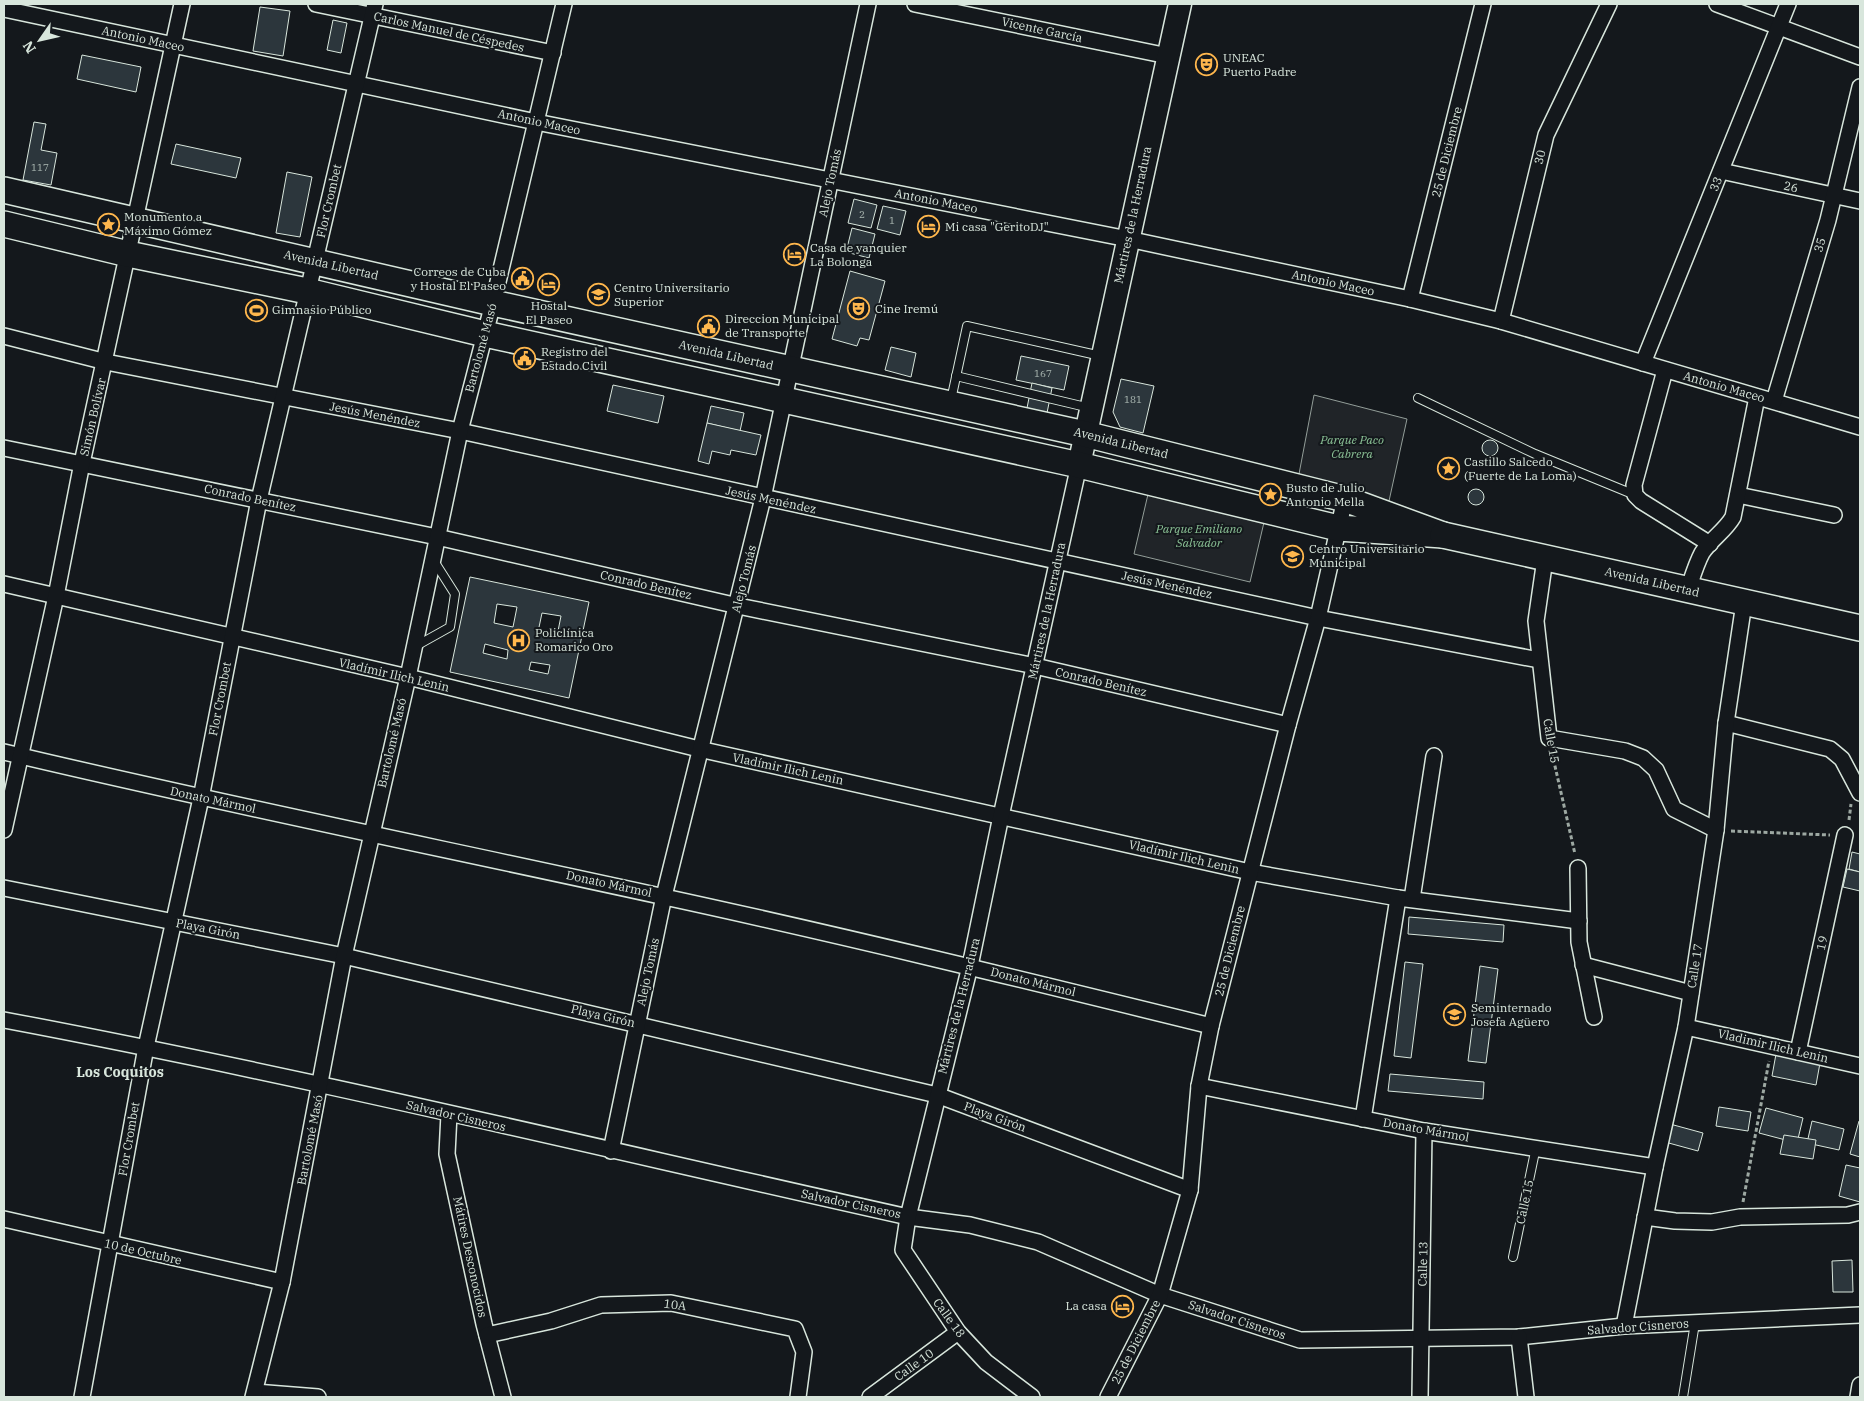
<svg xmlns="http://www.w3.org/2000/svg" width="1864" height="1401" font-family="'IBM Plex Serif',serif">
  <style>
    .green { fill: #202428; stroke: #939e99 }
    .building { fill: #2c363c; stroke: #d8e6dc; fill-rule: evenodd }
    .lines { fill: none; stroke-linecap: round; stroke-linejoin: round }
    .lane-casing { stroke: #d8e6dc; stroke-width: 10 }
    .street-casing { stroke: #d8e6dc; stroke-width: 18 }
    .secondary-casing { stroke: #d8e6dc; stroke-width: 25 }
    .primary-casing { stroke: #d8e6dc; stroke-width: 28 }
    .path { stroke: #9da8a2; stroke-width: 3; stroke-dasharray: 4 2.5; stroke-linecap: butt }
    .lane { stroke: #14181c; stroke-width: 8 }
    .street { stroke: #14181c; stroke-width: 15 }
    .secondary { stroke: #14181c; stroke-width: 22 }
    .primary { stroke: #14181c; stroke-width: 25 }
    .labels { text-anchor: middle; stroke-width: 4; stroke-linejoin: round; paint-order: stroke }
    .number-label { font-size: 10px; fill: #adbab4 }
    .street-label { font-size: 12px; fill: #d8e6dc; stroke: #14181c }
    .poi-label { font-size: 12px; fill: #d8e6dc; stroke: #14181c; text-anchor: start }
    .park-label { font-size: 12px; font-style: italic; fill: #8ac095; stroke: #14181c }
    .neighbourhood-label { font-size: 14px; font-weight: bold; fill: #d8e6dc; stroke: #14181c }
  </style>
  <rect width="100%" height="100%" fill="#14181c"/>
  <!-- green -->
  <g class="green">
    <polygon points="1314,395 1407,419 1389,501 1299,474"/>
    <polygon points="1149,490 1265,518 1250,582 1134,554"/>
  </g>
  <!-- building -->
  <g class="building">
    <polygon points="260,7 290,11 283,56 253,51"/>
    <polygon points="333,20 347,23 341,53 327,50"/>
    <polygon points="82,55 141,67 136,92 77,79"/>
    <polygon points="34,122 46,124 41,150 57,153 51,185 23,180"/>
    <polygon points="176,144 241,158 236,178 171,164"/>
    <polygon points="287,172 312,177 300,237 276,233"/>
    <polygon points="854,199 877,205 871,228 848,223"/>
    <polygon points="883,206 906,211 900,235 877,229"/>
    <polygon points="852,228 875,234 869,258 846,252"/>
    <polygon points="850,271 885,281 869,340 860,338 857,346 832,339"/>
    <polygon points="891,347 916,353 911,377 885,370"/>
    <polygon points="1021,356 1069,366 1064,390 1016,380"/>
    <polygon points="1121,379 1154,386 1143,433 1120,427 1113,412"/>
    <polygon points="1032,383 1052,388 1047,413 1027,408"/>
    <polygon points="613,385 664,396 658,423 607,411"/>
    <polygon points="711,406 744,413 740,431 707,423"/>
    <polygon points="707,423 761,435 756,455 731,450 730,455 712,451 709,464 698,461"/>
    <circle cx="1490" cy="448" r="8"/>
    <circle cx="1476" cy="497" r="8"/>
    <path d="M470,577L589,602L569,698L450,672ZM497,604L517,607L513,627L494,623ZM542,613L561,616L557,636L538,632ZM485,644L508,650L507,659L483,653ZM531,662L550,665L548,674L529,670Z"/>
    <polygon points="1852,852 1860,854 1860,872 1849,869"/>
    <polygon points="1847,869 1860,872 1860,891 1843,887"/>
    <polygon points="1409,917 1504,925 1503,942 1408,934"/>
    <polygon points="1405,962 1423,964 1411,1058 1394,1056"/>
    <polygon points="1480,966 1498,969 1486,1063 1468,1061"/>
    <polygon points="1776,1054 1820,1063 1816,1085 1772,1076"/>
    <polygon points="1390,1074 1484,1082 1483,1099 1388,1091"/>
    <polygon points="1719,1107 1751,1112 1748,1131 1716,1126"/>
    <polygon points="1766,1108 1803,1118 1797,1143 1759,1133"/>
    <polygon points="1812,1121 1844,1129 1839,1150 1807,1143"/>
    <polygon points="1859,1121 1860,1121 1860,1157 1850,1154"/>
    <polygon points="1670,1124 1703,1133 1698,1151 1665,1142"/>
    <polygon points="1784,1135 1816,1140 1813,1159 1780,1154"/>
    <polygon points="1846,1165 1860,1168 1860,1202 1839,1196"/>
    <polygon points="1852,1260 1853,1292 1833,1292 1832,1261"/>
  </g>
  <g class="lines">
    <defs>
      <g id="lane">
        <polyline points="956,376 1090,408"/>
        <polyline points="1418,398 1535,454 1635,495"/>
        <polyline points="951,400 967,326 1101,356"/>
        <polyline points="416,646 450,627 455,594 434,561"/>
        <polyline points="1513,1257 1536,1147"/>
        <polyline points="1683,1397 1695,1323"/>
      </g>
      <g id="street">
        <polyline points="316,4 553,53"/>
        <polyline points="915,4 1168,56"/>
        <polyline points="1717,4 1860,57"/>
        <polyline points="4,9 536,122 1128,239 1410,299 1501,321 1860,427"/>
        <polyline points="1721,171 1860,201"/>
        <polyline points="1410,299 1483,4"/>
        <polyline points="1501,321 1546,135 1609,4"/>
        <polyline points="4,336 106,362 460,431 1318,618 1539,660"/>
        <polyline points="1643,363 1788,4"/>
        <polyline points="1665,370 1634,485 1635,495 1641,501 1710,544"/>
        <polyline points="1774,401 1828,220 1860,87"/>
        <polyline points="4,448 437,537 738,606 1035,666 1288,725"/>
        <polyline points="1738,495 1834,515"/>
        <polyline points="1545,559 1536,621 1549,738 1625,751 1643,758 1656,770 1674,809 1716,830"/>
        <polyline points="4,584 408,677 699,749 1250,872 1398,898 1579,921"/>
        <path d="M1688,590C1692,578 1696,564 1702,553C1711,539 1725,531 1733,517L1757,397"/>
        <polyline points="1726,723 1830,749 1842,759 1860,793"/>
        <path d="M4,752C222,804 441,848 660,896C845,936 1028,981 1211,1026"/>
        <polyline points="4,830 56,596 82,463 182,4"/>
        <polyline points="1578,868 1579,942 1594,1017"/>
        <polyline points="4,888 344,956 937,1095 1190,1190"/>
        <polyline points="1412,899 1434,756"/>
        <polyline points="1583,965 1691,993"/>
        <path d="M4,1020C307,1077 607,1150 908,1217L970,1225L1038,1242L1160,1295L1300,1340L1519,1337L1624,1326L1860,1315"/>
        <polyline points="1686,1027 1860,1066"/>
        <polyline points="1798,1052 1845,835"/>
        <polyline points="1199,1086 1424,1131 1655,1167"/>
        <polyline points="449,1114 447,1154 484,1324 503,1397"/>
        <polyline points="1363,1119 1398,898"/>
        <polyline points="611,1151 664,896 763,498 868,4"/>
        <polyline points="1645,1217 1675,1221 1712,1222 1740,1217 1848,1215 1860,1212"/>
        <polyline points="4,1219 282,1282"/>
        <polyline points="1624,1326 1655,1167 1686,1027 1716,830 1726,723 1744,603"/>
        <polyline points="487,1335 551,1321 601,1305 671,1303 795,1329 804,1352 798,1397"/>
        <polyline points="1519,1337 1526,1397"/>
        <polyline points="255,1392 318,1397"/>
        <polyline points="82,1397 146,1047 201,798 259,500 375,4"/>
        <polyline points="253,1397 282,1282 344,956 408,677 460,431 493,303 564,4"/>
        <polyline points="870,1397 958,1332"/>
        <polyline points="1032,1397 986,1362 958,1332 903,1250 908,1217 970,966 1001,816 1079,465"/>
        <polyline points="1108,1397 1160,1295 1190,1190 1199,1086 1211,1026 1288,725 1318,618 1345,499"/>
        <polyline points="1420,1397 1424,1131"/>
        <polyline points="1858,1397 1860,1385"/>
      </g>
      <polyline id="secondary" points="1079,465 1180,4"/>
      <g id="primary">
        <polyline points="4,190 493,303 1085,434 1345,499 1443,535 1338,528 1079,465 485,334 307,291 128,254 4,224"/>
        <polyline points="1443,535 1860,628"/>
      </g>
    </defs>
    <!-- lane casing -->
    <use href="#lane" class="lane-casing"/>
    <!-- street casing -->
    <use href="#street" class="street-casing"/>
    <!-- secondary casing -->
    <use href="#secondary" class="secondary-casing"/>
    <!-- primary casing -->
    <use href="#primary" class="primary-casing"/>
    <!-- path -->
    <g class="path">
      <polyline points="1552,753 1575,854"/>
      <polyline points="1849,820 1851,804"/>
      <polyline points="1731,831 1830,835"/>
      <polyline points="1743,1202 1769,1061"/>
    </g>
    <!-- lane -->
    <use href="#lane" class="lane"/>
    <!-- street -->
    <use href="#street" class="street"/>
    <!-- secondary -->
    <use href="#secondary" class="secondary"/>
    <!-- primary -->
    <use href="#primary" class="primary"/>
  </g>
  <!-- icons -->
  <defs>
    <symbol id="theatre-ring" viewBox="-11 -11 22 22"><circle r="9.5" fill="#14181c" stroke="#ffb74d" stroke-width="1.5"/><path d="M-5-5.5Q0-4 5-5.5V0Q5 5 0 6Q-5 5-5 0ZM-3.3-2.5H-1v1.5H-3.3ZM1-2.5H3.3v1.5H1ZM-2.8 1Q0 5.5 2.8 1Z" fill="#ffb74d"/></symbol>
    <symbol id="sight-ring" viewBox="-11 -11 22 22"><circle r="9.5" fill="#14181c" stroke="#ffb74d" stroke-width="1.5"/><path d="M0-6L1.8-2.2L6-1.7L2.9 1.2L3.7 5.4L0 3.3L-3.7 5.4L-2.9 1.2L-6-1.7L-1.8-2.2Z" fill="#ffb74d"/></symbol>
    <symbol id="hotel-ring" viewBox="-11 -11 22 22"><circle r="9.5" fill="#14181c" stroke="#ffb74d" stroke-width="1.5"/><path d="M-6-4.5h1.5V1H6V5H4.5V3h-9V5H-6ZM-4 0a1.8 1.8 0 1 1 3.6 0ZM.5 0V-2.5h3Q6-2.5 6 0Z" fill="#ffb74d"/></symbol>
    <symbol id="civic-ring" viewBox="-11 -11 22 22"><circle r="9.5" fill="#14181c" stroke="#ffb74d" stroke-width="1.5"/><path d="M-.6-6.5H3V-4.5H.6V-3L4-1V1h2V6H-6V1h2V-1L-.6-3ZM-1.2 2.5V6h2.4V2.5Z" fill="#ffb74d"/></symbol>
    <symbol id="university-ring" viewBox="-11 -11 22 22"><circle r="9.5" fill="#14181c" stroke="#ffb74d" stroke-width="1.5"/><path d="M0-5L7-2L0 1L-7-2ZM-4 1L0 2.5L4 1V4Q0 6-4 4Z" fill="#ffb74d"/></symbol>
    <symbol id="stadium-ring" viewBox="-11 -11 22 22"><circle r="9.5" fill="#14181c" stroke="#ffb74d" stroke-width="1.5"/><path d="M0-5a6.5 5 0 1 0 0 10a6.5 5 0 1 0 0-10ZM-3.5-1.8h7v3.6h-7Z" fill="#ffb74d"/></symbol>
    <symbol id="hospital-ring" viewBox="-11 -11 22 22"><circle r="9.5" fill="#14181c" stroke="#ffb74d" stroke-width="1.5"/><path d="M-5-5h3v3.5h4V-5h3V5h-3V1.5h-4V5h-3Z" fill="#ffb74d"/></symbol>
    <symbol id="school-ring" viewBox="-11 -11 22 22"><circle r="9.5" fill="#14181c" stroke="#ffb74d" stroke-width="1.5"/><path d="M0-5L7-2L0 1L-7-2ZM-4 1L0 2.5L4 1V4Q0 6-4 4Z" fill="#ffb74d"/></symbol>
  </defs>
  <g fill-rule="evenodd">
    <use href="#theatre-ring" x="1194" y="52" width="25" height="25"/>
    <use href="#sight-ring" x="96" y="212" width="25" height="25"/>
    <use href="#hotel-ring" x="916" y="214" width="25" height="25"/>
    <use href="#hotel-ring" x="782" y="242" width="25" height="25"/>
    <use href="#civic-ring" x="510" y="266" width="25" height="25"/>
    <use href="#hotel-ring" x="536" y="272" width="25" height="25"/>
    <use href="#university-ring" x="586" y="282" width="25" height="25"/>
    <use href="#theatre-ring" x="846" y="296" width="25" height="25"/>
    <use href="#stadium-ring" x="244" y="298" width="25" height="25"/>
    <use href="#civic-ring" x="696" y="314" width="25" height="25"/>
    <use href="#civic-ring" x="512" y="346" width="25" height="25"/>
    <use href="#sight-ring" x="1436" y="456" width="25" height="25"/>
    <use href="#sight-ring" x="1258" y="482" width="25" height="25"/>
    <use href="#university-ring" x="1280" y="544" width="25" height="25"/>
    <use href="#hospital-ring" x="506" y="628" width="25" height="25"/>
    <use href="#school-ring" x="1442" y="1002" width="25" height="25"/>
    <use href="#hotel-ring" x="1110" y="1294" width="25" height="25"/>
  </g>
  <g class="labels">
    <!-- number labels -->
    <g class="number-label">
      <text x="40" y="171">117</text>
      <text x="862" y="218">2</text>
      <text x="892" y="224">1</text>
      <text x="1043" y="377">167</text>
      <text x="1133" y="403">181</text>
    </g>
    <!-- street labels -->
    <g class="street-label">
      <text transform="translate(1042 30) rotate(12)" y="4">Vicente García</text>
      <text transform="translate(449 32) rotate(12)" y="4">Carlos Manuel de Céspedes</text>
      <text transform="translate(143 39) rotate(12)" y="4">Antonio Maceo</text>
      <text transform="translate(539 122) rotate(12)" y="4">Antonio Maceo</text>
      <text transform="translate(1447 152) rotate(-76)" y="4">25 de Diciembre</text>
      <text transform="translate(1540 157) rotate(-77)" y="4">30</text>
      <text transform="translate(830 183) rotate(-78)" y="4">Alejo Tomás</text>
      <text transform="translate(1716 184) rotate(-68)" y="4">33</text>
      <text transform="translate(1791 187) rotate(13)" y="4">26</text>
      <text transform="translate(329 201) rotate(-77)" y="4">Flor Crombet</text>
      <text transform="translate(936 201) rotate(11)" y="4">Antonio Maceo</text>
      <text transform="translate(1133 215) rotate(-78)" y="4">Mártires de la Herradura</text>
      <text transform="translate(1820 245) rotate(-74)" y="4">35</text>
      <text transform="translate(331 265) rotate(13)" y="4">Avenida Libertad</text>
      <text transform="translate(1333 283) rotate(12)" y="4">Antonio Maceo</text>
      <text transform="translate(481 348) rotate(-75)" y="4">Bartolomé Masó</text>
      <text transform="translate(726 355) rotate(13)" y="4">Avenida Libertad</text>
      <text transform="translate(1724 387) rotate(16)" y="4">Antonio Maceo</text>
      <text transform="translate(375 415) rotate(11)" y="4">Jesús Menéndez</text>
      <text transform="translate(93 417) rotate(-77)" y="4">Simón Bolívar</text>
      <text transform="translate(1121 443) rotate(14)" y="4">Avenida Libertad</text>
      <text transform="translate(250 498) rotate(12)" y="4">Conrado Benítez</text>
      <text transform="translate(771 500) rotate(12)" y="4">Jesús Menéndez</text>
      <text transform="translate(744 579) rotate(-76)" y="4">Alejo Tomás</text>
      <text transform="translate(1652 582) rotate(13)" y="4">Avenida Libertad</text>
      <text transform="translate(646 585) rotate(13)" y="4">Conrado Benítez</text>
      <text transform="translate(1167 585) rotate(12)" y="4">Jesús Menéndez</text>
      <text transform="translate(1047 611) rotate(-78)" y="4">Mártires de la Herradura</text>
      <text transform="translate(394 675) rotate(13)" y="4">Vladímir Ilich Lenin</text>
      <text transform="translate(1101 682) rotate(13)" y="4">Conrado Benítez</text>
      <text transform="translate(220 699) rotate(-79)" y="4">Flor Crombet</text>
      <text transform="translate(1551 741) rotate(80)" y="4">Calle 15</text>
      <text transform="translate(392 743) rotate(-77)" y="4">Bartolomé Masó</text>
      <text transform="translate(788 769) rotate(12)" y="4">Vladímir Ilich Lenin</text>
      <text transform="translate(213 800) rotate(12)" y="4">Donato Mármol</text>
      <text transform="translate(1184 857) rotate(13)" y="4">Vladímir Ilich Lenin</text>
      <text transform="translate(609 884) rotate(12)" y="4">Donato Mármol</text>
      <text transform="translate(208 929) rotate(11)" y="4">Playa Girón</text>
      <text transform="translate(1822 943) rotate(-78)" y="4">19</text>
      <text transform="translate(1230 951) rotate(-76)" y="4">25 de Diciembre</text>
      <text transform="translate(1695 966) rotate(-81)" y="4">Calle 17</text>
      <text transform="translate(648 972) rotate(-78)" y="4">Alejo Tomás</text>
      <text transform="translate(1033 982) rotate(14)" y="4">Donato Mármol</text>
      <text transform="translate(959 1006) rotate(-76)" y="4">Mártires de la Herradura</text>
      <text transform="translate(603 1016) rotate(13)" y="4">Playa Girón</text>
      <text transform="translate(1773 1046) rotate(13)" y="4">Vladimir Ilich Lenin</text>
      <text transform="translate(456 1116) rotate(13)" y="4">Salvador Cisneros</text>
      <text transform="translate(995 1117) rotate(20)" y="4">Playa Girón</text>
      <text transform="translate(1426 1130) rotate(10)" y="4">Donato Mármol</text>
      <text transform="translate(129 1139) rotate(-80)" y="4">Flor Crombet</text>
      <text transform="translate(310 1140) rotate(-79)" y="4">Bartolomé Masó</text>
      <text transform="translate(1525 1202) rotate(-78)" y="4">Calle 15</text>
      <text transform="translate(851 1204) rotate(12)" y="4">Salvador Cisneros</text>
      <text transform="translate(143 1252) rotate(13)" y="4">10 de Octubre</text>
      <text transform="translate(470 1257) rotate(78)" y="4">Mátires Desconocidos</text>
      <text transform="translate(1423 1264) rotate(-89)" y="4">Calle 13</text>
      <text transform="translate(675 1305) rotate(7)" y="4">10A</text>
      <text transform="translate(949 1318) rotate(54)" y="4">Calle 18</text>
      <text transform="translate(1237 1320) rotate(18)" y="4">Salvador Cisneros</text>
      <text transform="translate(1638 1327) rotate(-4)" y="4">Salvador Cisneros</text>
      <text transform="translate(1136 1342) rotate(-63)" y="4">25 de Diciembre</text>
      <text transform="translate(914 1365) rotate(-36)" y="4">Calle 10</text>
    </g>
    <!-- poi labels -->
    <g class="poi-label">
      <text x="1223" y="62">UNEAC<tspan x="1223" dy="14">Puerto Padre</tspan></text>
      <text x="124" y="221">Monumento a<tspan x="124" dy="14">Máximo Gómez</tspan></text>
      <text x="945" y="231">Mi casa "GeritoDJ"</text>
      <text x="810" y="252">Casa de yanquier<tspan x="810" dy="14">La Bolonga</tspan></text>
      <text x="506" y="276" text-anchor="end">Correos de Cuba<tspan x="506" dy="14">y Hostal El Paseo</tspan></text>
      <text x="614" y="292">Centro Universitario<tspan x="614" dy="14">Superior</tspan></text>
      <text x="549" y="310" text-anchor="middle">Hostal<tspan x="549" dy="14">El Paseo</tspan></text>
      <text x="875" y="313">Cine Iremú</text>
      <text x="272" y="314">Gimnasio Público</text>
      <text x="725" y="323">Direccion Municipal<tspan x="725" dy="14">de Transporte</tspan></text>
      <text x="541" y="356">Registro del<tspan x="541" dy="14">Estado Civil</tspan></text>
      <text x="1464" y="466">Castillo Salcedo<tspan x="1464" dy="14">(Fuerte de La Loma)</tspan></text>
      <text x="1286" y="492">Busto de Julio<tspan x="1286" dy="14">Antonio Mella</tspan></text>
      <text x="1309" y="553">Centro Universitario<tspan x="1309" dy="14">Municipal</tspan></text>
      <text x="535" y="637">Policlínica<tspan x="535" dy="14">Romarico Oro</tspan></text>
      <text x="1471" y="1012">Seminternado<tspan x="1471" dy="14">Josefa Agüero</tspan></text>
      <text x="1107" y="1310" text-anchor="end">La casa</text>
    </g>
    <!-- park labels -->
    <g class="park-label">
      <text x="1352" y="444">Parque Paco<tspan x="1352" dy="14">Cabrera</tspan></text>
      <text x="1199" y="533">Parque Emiliano<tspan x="1199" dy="14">Salvador</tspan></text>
    </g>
    <!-- neighbourhood labels -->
    <g class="neighbourhood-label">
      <text x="120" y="1077">Los Coquitos</text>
    </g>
  </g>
  <!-- border -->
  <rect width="1864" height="1401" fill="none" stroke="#d8e6dc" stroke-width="10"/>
  <!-- north arrow -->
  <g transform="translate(40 40) rotate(236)" stroke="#14181c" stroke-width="4" paint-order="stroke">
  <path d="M0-4L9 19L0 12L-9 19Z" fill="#d8e6dc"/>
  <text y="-8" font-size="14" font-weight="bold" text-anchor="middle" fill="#d8e6dc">N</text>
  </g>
</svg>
